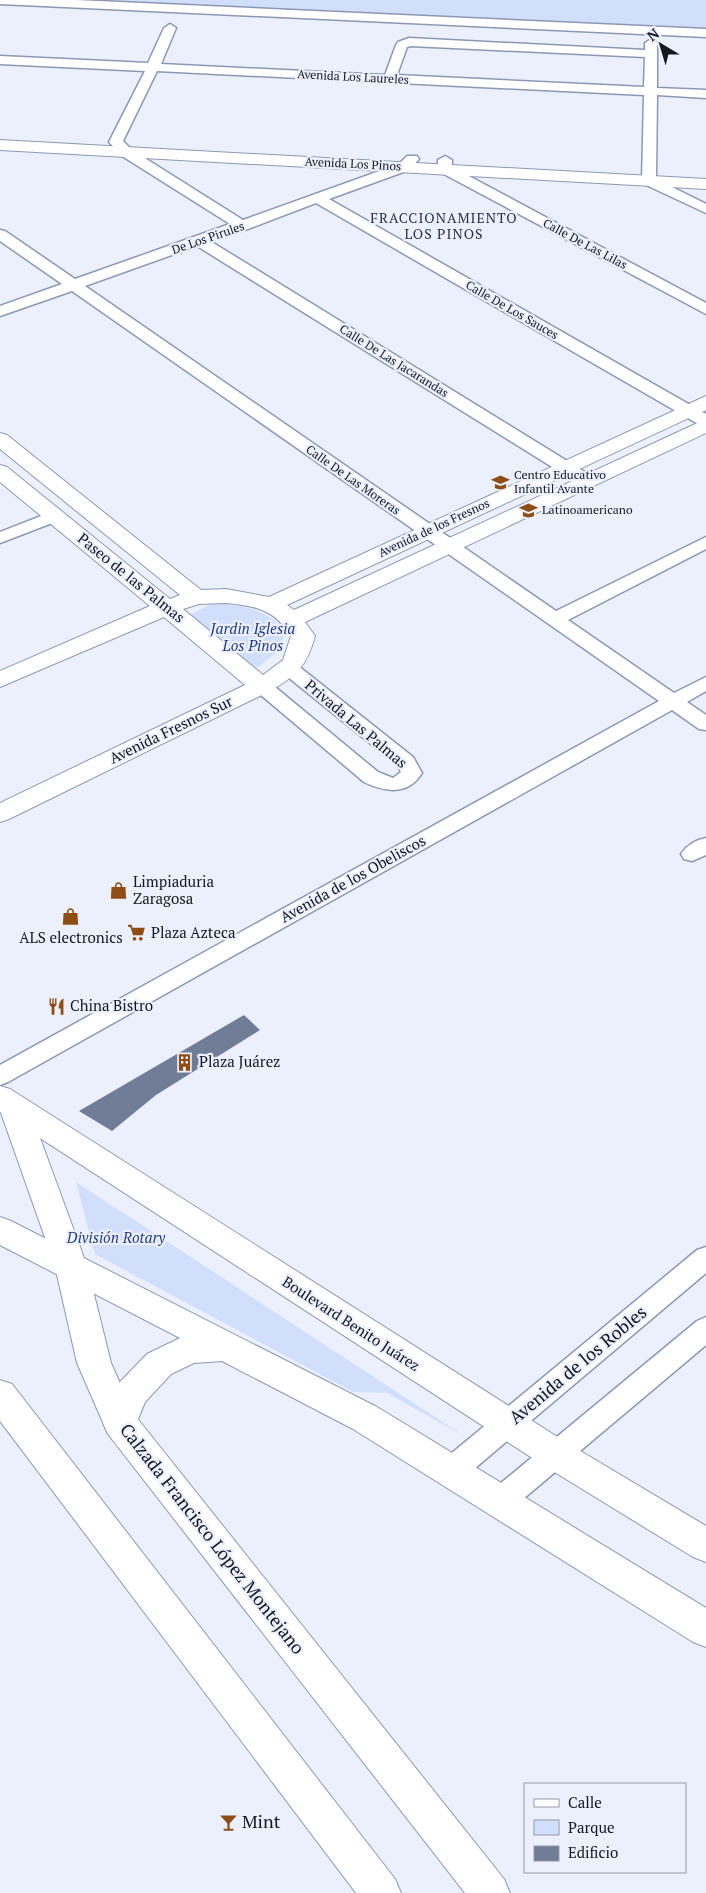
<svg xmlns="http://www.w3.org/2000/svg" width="706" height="1893" font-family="'PT Serif',serif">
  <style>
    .green { fill: #d2dffc }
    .building { fill: #717d97 }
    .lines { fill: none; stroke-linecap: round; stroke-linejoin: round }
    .street-casing { stroke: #8c98b3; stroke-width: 3 }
    .secondary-casing { stroke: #8c98b3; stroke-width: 2 }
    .primary-casing { stroke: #8c98b3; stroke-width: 2 }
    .street { fill: #fff; fill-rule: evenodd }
    .secondary { fill: #fff; fill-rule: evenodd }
    .primary { fill: #fff; fill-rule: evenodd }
    .labels { text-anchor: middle; stroke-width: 4.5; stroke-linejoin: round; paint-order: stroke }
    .far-street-label { font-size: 12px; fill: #131721; stroke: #ebf0fc }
    .far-poi-label { font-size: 12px; fill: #131721; stroke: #ebf0fc; text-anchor: start }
    .far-neighbourhood-label { font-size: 14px; letter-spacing: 1px; fill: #263046; stroke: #ebf0fc }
    .street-label { font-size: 15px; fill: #131721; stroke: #ebf0fc }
    .park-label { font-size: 15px; font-style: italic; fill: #243c7b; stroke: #ebf0fc }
    .poi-label { font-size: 15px; fill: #131721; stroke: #ebf0fc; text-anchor: start }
    .near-street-label { font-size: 18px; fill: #131721; stroke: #ebf0fc }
    .near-poi-label { font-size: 18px; fill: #131721; stroke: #ebf0fc; text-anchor: start }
  </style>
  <rect width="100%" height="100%" fill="#ebf0fc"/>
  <!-- green -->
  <g class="green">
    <polygon points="0,0 706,0 706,33"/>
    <path d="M214,603C246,607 265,607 286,633L276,653L258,667L244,665L201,630L191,614Z"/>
    <polygon points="76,1182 464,1436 387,1393 353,1392 95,1254"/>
  </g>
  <!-- building -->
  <polygon class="building" points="244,1015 260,1030 156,1095 112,1131 79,1111"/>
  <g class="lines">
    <defs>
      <g id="street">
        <polygon points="0,0 76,0 706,29 706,37 0,4"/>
        <path d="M170,24L176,28L161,64L385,75L396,45L398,42L409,38L645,50V43L651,39L657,43V88L706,90V98L657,95L656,179L706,204V213L644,184L642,181L644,95L157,71L123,141L132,150L243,220L399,164L407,156H417L419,159L409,170L329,199L706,414V426L700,425L316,203L248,229L210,241L593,477L596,481L593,485L587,486L581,485L197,246L85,286L556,611L706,537V549L568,620L674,693L706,677V691L687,702L706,715V730L699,729L672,710L8,1082L0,1085V1065L659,701L72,291L0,316V306L62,284L0,241V230L5,231L75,279L230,224L122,156L109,142L145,71L0,64V56L148,63L164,28ZM411,46L645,57L644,87L397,75L407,47Z"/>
        <polygon points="445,156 452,160 452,167 706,303 706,314 440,172 438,169 438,160"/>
        <polygon points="54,511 60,512 63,516 60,520 0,543 0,532"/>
        <path d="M290,663L297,665L413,757L422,773C408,796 385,792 364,782L255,690L252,686L255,682L262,680L269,682L378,772L393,778L401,772L398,766L283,673L280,669L283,665Z"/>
        <path d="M706,838V855L692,861L684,859L681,854C687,845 696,840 706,838Z"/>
        <polygon points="706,1247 706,1273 461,1480 451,1484 441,1480 437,1471 441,1462 697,1250"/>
        <polygon points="706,1317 706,1345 510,1510 500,1514 490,1510 486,1501 490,1492 697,1321"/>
      </g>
      <g id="secondary">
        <polygon points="0,140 706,179 706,189 0,150"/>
        <path d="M706,396V410L287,605L294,610L706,419V433L305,622L315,636C307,666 296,676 270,691L9,819L0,822V803L245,685L164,617L0,687V671L150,606L0,482V465L7,467L170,599L180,595L0,449V433L7,435L201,590L226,589L269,597ZM226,603C256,606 274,609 291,636L283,660L263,675L183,609L199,604Z"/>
        <polygon points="14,1096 25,1100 29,1108 87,1266 111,1363 133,1413 504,1879 510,1893 465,1893 108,1434 77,1363 55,1266 0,1110 3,1100"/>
        <polygon points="0,1380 12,1384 395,1879 401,1893 356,1893 0,1421"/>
      </g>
      <g id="primary">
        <polygon points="0,1086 10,1089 567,1443 706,1526 706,1562 693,1557 543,1465 0,1112"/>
        <polygon points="0,1217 11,1221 377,1407 706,1608 706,1647 693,1642 353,1429 222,1361 194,1363 171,1374 145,1402 132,1434 120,1438 108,1434 103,1423 119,1383 147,1354 180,1338 0,1245"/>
      </g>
    </defs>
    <!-- street casing -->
    <use href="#street" class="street-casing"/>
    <!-- secondary casing -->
    <use href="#secondary" class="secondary-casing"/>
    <!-- primary casing -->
    <use href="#primary" class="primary-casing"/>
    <!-- street -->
    <use href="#street" class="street"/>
    <!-- secondary -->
    <use href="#secondary" class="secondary"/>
    <!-- primary -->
    <use href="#primary" class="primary"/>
  </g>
  <!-- icons -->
  <defs>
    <symbol id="school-bare" viewBox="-9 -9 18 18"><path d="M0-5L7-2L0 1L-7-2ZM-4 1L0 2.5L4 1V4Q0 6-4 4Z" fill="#8e4d17" stroke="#ebf0fc" stroke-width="2.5" paint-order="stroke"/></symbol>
    <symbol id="shop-bare" viewBox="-9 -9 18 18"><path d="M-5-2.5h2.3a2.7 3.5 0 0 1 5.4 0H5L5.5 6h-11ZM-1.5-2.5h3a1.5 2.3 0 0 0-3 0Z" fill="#8e4d17" stroke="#ebf0fc" stroke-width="2.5" paint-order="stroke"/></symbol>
    <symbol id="supermarket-bare" viewBox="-9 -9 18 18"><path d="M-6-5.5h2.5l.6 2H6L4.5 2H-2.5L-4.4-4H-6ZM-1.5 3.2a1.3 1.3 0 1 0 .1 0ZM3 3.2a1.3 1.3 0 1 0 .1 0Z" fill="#8e4d17" stroke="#ebf0fc" stroke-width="2.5" paint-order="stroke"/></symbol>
    <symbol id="restaurant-bare" viewBox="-9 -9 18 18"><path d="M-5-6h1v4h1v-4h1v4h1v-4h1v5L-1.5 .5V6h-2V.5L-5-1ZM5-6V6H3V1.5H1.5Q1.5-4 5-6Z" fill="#8e4d17" stroke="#ebf0fc" stroke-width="2.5" paint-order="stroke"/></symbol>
    <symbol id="building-bare" viewBox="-9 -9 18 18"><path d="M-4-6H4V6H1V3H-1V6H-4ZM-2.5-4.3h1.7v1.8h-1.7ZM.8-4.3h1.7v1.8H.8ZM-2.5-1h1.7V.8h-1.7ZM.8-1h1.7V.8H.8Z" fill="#8e4d17" stroke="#ebf0fc" stroke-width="2.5" paint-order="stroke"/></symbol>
    <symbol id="bar-bare" viewBox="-9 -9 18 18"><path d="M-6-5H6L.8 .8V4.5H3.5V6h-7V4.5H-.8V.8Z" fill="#8e4d17" stroke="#ebf0fc" stroke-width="2.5" paint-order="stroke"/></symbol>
  </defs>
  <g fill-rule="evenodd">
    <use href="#school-bare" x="488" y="470" width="25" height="25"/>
    <use href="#school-bare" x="516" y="498" width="25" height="25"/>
    <use href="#shop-bare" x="106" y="878" width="25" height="25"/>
    <use href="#shop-bare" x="58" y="904" width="25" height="25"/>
    <use href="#supermarket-bare" x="124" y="920" width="25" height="25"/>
    <use href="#restaurant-bare" x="44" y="994" width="25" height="25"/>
    <use href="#building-bare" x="172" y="1050" width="25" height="25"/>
    <use href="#bar-bare" x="216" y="1810" width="25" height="25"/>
  </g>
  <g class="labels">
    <!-- far-street labels -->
    <g class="far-street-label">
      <text transform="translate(353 77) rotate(3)" y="4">Avenida Los Laureles</text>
      <text transform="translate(353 164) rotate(3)" y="4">Avenida Los Pinos</text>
      <text transform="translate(208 238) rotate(-19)" y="4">De Los Pirules</text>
      <text transform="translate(585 244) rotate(28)" y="4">Calle De Las Lilas</text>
      <text transform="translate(512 310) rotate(30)" y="4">Calle De Los Sauces</text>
      <text transform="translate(394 361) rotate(32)" y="4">Calle De Las Jacarandas</text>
      <text transform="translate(353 480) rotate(35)" y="4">Calle De Las Moreras</text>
      <text transform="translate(434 528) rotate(-25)" y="4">Avenida de los Fresnos</text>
    </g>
    <!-- far-poi labels -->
    <g class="far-poi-label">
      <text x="514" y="479">Centro Educativo<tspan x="514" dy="14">Infantil Avante</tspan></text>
      <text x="542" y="514">Latinoamericano</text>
    </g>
    <!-- far-neighbourhood labels -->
    <g class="far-neighbourhood-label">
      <text x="444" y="223">FRACCIONAMIENTO<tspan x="444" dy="16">LOS PINOS</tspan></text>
    </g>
    <!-- street labels -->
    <g class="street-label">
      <text transform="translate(131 578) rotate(39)" y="5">Paseo de las Palmas</text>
      <text transform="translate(356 724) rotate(40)" y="5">Privada Las Palmas</text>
      <text transform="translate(171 730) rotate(-26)" y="5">Avenida Fresnos Sur</text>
      <text transform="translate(353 879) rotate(-29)" y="5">Avenida de los Obeliscos</text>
      <text transform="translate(351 1324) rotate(33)" y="5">Boulevard Benito Juárez</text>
    </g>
    <!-- park labels -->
    <g class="park-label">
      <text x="253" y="634">Jardin Iglesia<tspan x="253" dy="17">Los Pinos</tspan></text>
      <text x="116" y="1243">División Rotary</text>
    </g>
    <!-- poi labels -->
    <g class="poi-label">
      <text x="133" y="887">Limpiaduria<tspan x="133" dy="17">Zaragosa</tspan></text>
      <text x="151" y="938">Plaza Azteca</text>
      <text x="71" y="943" text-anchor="middle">ALS electronics</text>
      <text x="70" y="1011">China Bistro</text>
      <text x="199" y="1067">Plaza Juárez</text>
    </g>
    <!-- near-street labels -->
    <g class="near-street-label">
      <text transform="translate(578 1365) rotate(-40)" y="6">Avenida de los Robles</text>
      <text transform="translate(212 1539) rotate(52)" y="6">Calzada Francisco López Montejano</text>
    </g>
    <!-- near-poi labels -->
    <g class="near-poi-label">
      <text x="242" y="1828">Mint</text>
    </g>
  </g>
  <!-- legend -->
  <rect x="524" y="1783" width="162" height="90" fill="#ebf0fc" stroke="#9599a4"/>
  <rect x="534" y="1799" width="25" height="8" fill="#ffffff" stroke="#9599a4"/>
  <text x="568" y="1808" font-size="15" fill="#131721">Calle</text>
  <rect x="534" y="1820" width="25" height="15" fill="#d2dffc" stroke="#9599a4"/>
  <text x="568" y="1833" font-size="15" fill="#131721">Parque</text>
  <rect x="534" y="1846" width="25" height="15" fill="#717d97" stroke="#9599a4"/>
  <text x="568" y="1858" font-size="15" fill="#131721">Edificio</text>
  <!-- north arrow -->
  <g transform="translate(661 45) rotate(322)" stroke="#ebf0fc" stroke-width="4" paint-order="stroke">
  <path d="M0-4L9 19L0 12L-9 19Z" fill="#131721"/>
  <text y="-8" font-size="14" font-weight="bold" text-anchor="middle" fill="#131721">N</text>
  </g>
</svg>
